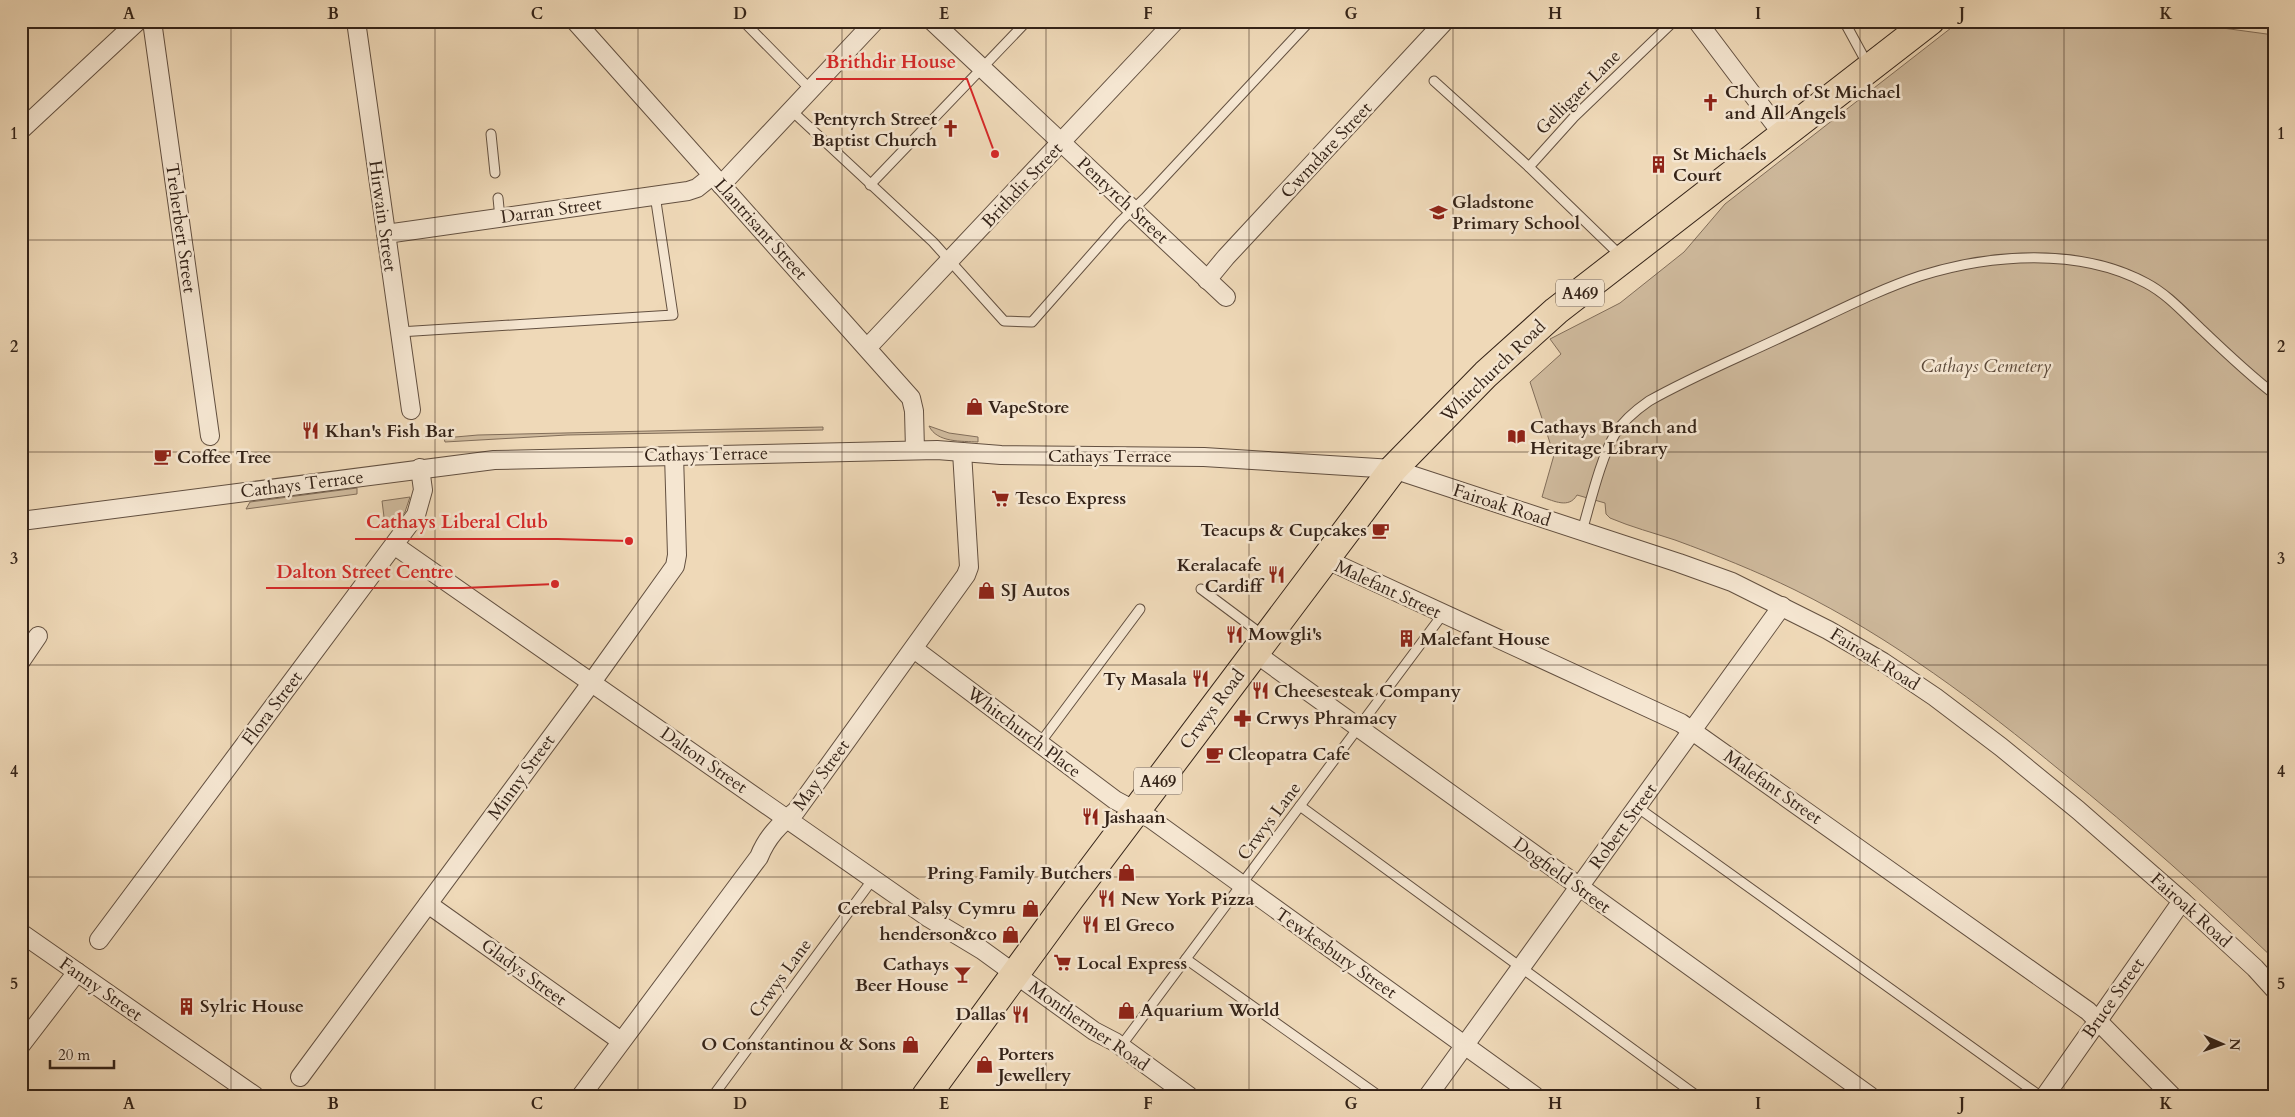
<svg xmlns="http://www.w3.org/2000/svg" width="2295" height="1117" font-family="Cardo,serif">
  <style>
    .green { fill: #cfba9d; stroke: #826e5a }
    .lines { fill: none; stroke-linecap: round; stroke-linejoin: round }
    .service-casing { stroke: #635040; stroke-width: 11 }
    .minor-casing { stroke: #635040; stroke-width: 20 }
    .primary-casing { stroke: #342318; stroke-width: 30 }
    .service { stroke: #f5e6d1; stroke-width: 9 }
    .minor { stroke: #f5e6d1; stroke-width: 18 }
    .primary { stroke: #efd9b8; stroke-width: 28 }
    .grid { fill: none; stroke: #342318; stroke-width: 1; stroke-opacity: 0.55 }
    .labels { text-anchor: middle; stroke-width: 5; stroke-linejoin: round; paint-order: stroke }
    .shield { fill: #f5e6d1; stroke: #6e5e50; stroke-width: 1 }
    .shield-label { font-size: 16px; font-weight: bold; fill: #342318 }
    .street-label { font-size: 18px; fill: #342318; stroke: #f5e6d1 }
    .poi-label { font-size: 18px; font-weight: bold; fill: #342318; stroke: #f5e6d1; text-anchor: start }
    .park-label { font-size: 18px; font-style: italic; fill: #5b4939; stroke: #f5e6d1 }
    .leader { fill: none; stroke: #d62828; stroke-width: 2 }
    .callout-dot { fill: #d62828; stroke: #f5e6d1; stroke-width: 2 }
    .callout-label { font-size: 19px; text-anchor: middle; font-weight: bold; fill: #d62828; stroke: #f5e6d1; stroke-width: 5; stroke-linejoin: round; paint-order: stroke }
    .neatline { fill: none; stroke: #342318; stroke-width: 2 }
    .grid-label { font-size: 16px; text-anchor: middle; font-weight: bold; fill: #342318 }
  </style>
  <rect width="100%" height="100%" fill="#efd9b8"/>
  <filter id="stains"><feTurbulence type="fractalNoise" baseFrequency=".004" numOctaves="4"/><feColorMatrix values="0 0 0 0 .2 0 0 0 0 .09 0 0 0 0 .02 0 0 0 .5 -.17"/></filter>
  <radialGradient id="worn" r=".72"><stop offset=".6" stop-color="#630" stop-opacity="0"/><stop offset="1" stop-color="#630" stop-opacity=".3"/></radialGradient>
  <!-- green -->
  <g class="green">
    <path d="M1960,21H2171L2274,35V959C2206,894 2135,831 2062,772C1978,703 1892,638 1795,590C1756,571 1716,555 1675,540C1654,533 1631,527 1610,518L1606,514L1605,503L1577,495C1569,509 1554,501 1542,497L1554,455L1530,382L1561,354L1550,339L1620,303L1684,252L1725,204Z"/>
    <path d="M929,426L949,433L978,437V442C962,441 937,443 929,426Z"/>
    <polygon points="823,427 823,430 567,435 445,442 444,438 478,435"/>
    <polygon points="357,488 357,494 246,509 250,502"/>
    <polygon points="410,497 405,512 394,527 384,517 382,501"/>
  </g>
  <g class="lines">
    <defs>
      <g id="service">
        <polyline points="743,21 811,90"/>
        <polyline points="1844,21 1868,65"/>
        <polyline points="1434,81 1529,167"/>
        <polyline points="792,111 933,242 1004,321 1032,322 1121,221 1145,198 1310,21"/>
        <polyline points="491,134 495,173"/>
        <polyline points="870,185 1027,21"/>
        <polyline points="498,198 500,218"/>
        <polyline points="1622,257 1529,167 1574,117 1674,21"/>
        <polyline points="399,332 673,315 655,195"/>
        <path d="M1582,531C1590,504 1601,457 1615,434C1623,421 1636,410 1649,401C1693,376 1742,356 1788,334C1832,314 1875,291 1920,276C1990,254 2079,247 2146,283C2167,294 2183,312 2201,329C2224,351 2248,374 2274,394"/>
        <polyline points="1201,589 1264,636"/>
        <polyline points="1040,743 1140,609"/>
        <polyline points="1300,806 1697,1096"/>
        <polyline points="1637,807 2040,1096"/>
        <polyline points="1186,959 1379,1096"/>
        <polyline points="1121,1046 1443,614"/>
        <polyline points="713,1096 873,879"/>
      </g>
      <g id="minor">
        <polyline points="152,21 210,436"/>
        <polyline points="356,21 411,410"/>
        <polyline points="575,21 911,398 914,411 915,450"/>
        <polyline points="932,21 1226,297"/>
        <polyline points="1697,21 1783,135"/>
        <polyline points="21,130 138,21"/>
        <polyline points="721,185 875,21"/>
        <polyline points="386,234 688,191 697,188 712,176"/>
        <polyline points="1207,280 1226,257 1445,21"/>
        <polyline points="868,347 1175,21"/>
        <polyline points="21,521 494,460 937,450 1001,455 1204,457 1393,469 1679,563 1732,582 1828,630 1883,662 1935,697 2001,747 2078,810 2182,901 2255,968 2274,989"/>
        <polyline points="394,545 929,918 982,950 1094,1031 1115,1042 1189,1096"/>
        <polyline points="1325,559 1681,723 2088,1011 2172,1096"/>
        <polyline points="914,649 1115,800 1151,819 1535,1096"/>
        <polyline points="1255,653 1870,1096"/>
        <polyline points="21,661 38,636"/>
        <polyline points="428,904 621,1041"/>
        <polyline points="21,933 255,1096"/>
        <polyline points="99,940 416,515 423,490 420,468"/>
        <polyline points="21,1045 77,972"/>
        <polyline points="300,1077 592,682 675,566 677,555 674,455"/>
        <path d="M581,1096L759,857C767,837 779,825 796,811L966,575L969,567L962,452"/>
        <polyline points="1428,1096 1782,606"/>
        <polyline points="2045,1096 2182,901"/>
      </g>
      <polyline id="primary" points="926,1096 1069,900 1393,469 1486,374 1556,311 1930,21"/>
    </defs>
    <!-- service casing -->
    <use href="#service" class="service-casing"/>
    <!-- minor casing -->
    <use href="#minor" class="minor-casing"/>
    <!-- primary casing -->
    <use href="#primary" class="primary-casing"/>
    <!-- service -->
    <use href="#service" class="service"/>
    <!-- minor -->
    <use href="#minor" class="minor"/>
    <!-- primary -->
    <use href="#primary" class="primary"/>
  </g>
  <!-- grid -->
  <path class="grid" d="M231,21V1096M435,21V1096M638,21V1096M842,21V1096M1046,21V1096M1249,21V1096M1453,21V1096M1657,21V1096M1860,21V1096M2064,21V1096M21,240H2274M21,452H2274M21,665H2274M21,877H2274"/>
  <!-- icons -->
  <defs>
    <symbol id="church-bare" viewBox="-9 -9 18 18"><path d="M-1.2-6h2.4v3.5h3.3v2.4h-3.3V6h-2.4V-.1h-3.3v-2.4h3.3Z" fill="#8f2418" stroke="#f5e6d1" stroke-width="2.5" paint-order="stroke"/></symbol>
    <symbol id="building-bare" viewBox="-9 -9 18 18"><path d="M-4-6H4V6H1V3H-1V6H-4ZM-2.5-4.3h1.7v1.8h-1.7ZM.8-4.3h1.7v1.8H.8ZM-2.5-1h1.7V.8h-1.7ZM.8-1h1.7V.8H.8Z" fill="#8f2418" stroke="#f5e6d1" stroke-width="2.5" paint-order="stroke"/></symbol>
    <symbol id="school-bare" viewBox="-9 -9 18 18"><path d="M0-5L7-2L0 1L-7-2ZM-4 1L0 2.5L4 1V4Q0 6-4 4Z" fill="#8f2418" stroke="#f5e6d1" stroke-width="2.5" paint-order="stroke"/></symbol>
    <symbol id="shop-bare" viewBox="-9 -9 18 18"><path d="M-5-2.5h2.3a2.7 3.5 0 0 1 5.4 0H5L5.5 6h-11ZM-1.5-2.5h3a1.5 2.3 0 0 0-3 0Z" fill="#8f2418" stroke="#f5e6d1" stroke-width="2.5" paint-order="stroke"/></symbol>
    <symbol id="restaurant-bare" viewBox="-9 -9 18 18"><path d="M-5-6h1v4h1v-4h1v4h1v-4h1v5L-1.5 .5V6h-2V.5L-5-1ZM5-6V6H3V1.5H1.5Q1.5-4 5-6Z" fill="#8f2418" stroke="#f5e6d1" stroke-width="2.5" paint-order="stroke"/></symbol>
    <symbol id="library-bare" viewBox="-9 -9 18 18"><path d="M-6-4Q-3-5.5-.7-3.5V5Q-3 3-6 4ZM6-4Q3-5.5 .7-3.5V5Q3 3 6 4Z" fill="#8f2418" stroke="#f5e6d1" stroke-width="2.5" paint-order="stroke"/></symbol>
    <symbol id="cafe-bare" viewBox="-9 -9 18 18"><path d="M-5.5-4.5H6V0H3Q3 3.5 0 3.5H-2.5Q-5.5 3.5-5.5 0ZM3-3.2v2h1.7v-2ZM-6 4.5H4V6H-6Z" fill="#8f2418" stroke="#f5e6d1" stroke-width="2.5" paint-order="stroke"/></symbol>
    <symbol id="supermarket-bare" viewBox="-9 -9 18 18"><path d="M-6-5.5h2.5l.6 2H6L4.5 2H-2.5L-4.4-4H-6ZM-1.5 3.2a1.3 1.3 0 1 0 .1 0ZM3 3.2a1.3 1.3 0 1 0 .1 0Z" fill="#8f2418" stroke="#f5e6d1" stroke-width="2.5" paint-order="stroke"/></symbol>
    <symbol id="pharmacy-bare" viewBox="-9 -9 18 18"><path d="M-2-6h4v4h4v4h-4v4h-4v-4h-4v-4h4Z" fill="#8f2418" stroke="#f5e6d1" stroke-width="2.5" paint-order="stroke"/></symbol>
    <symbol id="bar-bare" viewBox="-9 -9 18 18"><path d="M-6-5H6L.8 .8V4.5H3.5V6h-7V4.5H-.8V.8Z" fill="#8f2418" stroke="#f5e6d1" stroke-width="2.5" paint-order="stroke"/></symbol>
  </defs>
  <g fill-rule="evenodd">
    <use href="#church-bare" x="1698" y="90" width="25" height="25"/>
    <use href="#church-bare" x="938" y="116" width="25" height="25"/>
    <use href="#building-bare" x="1646" y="152" width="25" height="25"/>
    <use href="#school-bare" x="1426" y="200" width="25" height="25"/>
    <use href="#shop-bare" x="962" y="394" width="25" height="25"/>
    <use href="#restaurant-bare" x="298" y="418" width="25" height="25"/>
    <use href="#library-bare" x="1504" y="424" width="25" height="25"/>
    <use href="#cafe-bare" x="150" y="444" width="25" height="25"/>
    <use href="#supermarket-bare" x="988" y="486" width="25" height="25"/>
    <use href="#cafe-bare" x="1368" y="518" width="25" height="25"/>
    <use href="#restaurant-bare" x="1264" y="562" width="25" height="25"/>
    <use href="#shop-bare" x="974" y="578" width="25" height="25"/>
    <use href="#restaurant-bare" x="1222" y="622" width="25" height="25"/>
    <use href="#building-bare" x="1394" y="626" width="25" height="25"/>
    <use href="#restaurant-bare" x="1188" y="666" width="25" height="25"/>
    <use href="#restaurant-bare" x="1248" y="678" width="25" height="25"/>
    <use href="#pharmacy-bare" x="1230" y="706" width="25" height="25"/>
    <use href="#cafe-bare" x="1202" y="742" width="25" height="25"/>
    <use href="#restaurant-bare" x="1078" y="804" width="25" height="25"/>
    <use href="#shop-bare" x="1114" y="860" width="25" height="25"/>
    <use href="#restaurant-bare" x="1094" y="886" width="25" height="25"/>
    <use href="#shop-bare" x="1018" y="896" width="25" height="25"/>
    <use href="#restaurant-bare" x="1078" y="912" width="25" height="25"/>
    <use href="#shop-bare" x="998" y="922" width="25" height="25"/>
    <use href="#supermarket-bare" x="1050" y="950" width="25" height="25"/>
    <use href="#bar-bare" x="950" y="962" width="25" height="25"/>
    <use href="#building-bare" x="174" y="994" width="25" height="25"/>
    <use href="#shop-bare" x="1114" y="998" width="25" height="25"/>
    <use href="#restaurant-bare" x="1008" y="1002" width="25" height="25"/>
    <use href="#shop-bare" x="898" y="1032" width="25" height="25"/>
    <use href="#shop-bare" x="972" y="1052" width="25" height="25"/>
  </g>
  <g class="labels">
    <!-- shield labels -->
    <g class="shield">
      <rect x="1556" y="279.5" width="48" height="27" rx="4"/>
      <rect x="1134" y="767.5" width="48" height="27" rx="4"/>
    </g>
    <g class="shield-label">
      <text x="1580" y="299">A469</text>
      <text x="1158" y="787">A469</text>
    </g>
    <!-- street labels -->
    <g class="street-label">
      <text transform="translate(1578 92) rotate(-45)" y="6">Gelligaer Lane</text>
      <text transform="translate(1326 150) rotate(-47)" y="6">Cwmdare Street</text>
      <text transform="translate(1022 185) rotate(-47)" y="6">Brithdir Street</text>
      <text transform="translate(1123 200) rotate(43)" y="6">Pentyrch Street</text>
      <text transform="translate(551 210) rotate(-8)" y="6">Darran Street</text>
      <text transform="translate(383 216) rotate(82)" y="6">Hirwain Street</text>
      <text transform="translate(181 228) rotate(82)" y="6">Treherbert Street</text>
      <text transform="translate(761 229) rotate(48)" y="6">Llantrisant Street</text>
      <text transform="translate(1493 371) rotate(-44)" y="6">Whitchurch Road</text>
      <text transform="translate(706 454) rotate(-1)" y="6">Cathays Terrace</text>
      <text x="1110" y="462">Cathays Terrace</text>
      <text transform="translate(302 484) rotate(-7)" y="6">Cathays Terrace</text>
      <text transform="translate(1502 505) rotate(18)" y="6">Fairoak Road</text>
      <text transform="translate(1388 589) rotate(25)" y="6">Malefant Street</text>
      <text transform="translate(1875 659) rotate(32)" y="6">Fairoak Road</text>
      <text transform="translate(272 708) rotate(-53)" y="6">Flora Street</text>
      <text transform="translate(1212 709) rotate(-53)" y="6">Crwys Road</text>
      <text transform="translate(1024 732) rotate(37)" y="6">Whitchurch Place</text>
      <text transform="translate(704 760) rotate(35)" y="6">Dalton Street</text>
      <text transform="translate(821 775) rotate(-54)" y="6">May Street</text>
      <text transform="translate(521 777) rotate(-54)" y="6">Minny Street</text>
      <text transform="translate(1773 787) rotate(35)" y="6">Malefant Street</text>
      <text transform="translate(1269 821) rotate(-53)" y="6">Crwys Lane</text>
      <text transform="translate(1623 826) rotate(-54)" y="6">Robert Street</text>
      <text transform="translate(1562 875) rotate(36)" y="6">Dogfield Street</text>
      <text transform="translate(2191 910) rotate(42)" y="6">Fairoak Road</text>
      <text transform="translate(1336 953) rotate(35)" y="6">Tewkesbury Street</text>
      <text transform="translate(524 972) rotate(36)" y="6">Gladys Street</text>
      <text transform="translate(780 978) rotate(-54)" y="6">Crwys Lane</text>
      <text transform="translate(101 989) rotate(35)" y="6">Fanny Street</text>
      <text transform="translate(2113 998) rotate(-55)" y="6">Bruce Street</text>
      <text transform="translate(1089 1026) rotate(35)" y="6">Monthermer Road</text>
    </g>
    <!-- poi labels -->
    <g class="poi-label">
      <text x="1725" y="98">Church of St Michael<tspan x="1725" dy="21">and All Angels</tspan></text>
      <text x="937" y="125" text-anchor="end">Pentyrch Street<tspan x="937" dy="21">Baptist Church</tspan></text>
      <text x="1673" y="160">St Michaels<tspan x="1673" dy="21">Court</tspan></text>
      <text x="1452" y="208">Gladstone<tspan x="1452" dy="21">Primary School</tspan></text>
      <text x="988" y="413">VapeStore</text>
      <text x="1530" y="433">Cathays Branch and<tspan x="1530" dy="21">Heritage Library</tspan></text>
      <text x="325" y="437">Khan's Fish Bar</text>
      <text x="177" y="463">Coffee Tree</text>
      <text x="1015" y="504">Tesco Express</text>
      <text x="1367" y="536" text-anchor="end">Teacups &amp; Cupcakes</text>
      <text x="1262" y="571" text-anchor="end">Keralacafe<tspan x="1262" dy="21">Cardiff</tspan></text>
      <text x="1001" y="596">SJ Autos</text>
      <text x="1248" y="640">Mowgli's</text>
      <text x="1420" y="645">Malefant House</text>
      <text x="1187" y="685" text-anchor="end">Ty Masala</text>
      <text x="1274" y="697">Cheesesteak Company</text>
      <text x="1256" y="724">Crwys Phramacy</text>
      <text x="1228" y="760">Cleopatra Cafe</text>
      <text x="1104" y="823">Jashaan</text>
      <text x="1112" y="879" text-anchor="end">Pring Family Butchers</text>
      <text x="1121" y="905">New York Pizza</text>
      <text x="1016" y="914" text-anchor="end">Cerebral Palsy Cymru</text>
      <text x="1104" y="931">El Greco</text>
      <text x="997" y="940" text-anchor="end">henderson&amp;co</text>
      <text x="1077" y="969">Local Express</text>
      <text x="949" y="970" text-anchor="end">Cathays<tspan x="949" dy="21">Beer House</tspan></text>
      <text x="200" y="1012">Sylric House</text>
      <text x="1140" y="1016">Aquarium World</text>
      <text x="1006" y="1020" text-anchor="end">Dallas</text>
      <text x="896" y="1050" text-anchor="end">O Constantinou &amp; Sons</text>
      <text x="998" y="1060">Porters<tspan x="998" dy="21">Jewellery</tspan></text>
    </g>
    <!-- park labels -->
    <g class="park-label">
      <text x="1986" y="372">Cathays Cemetery</text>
    </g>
  </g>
  <!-- callouts -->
  <path class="leader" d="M995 154L967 79H816M629 541L558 539H355M555 584L463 588H266"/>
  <g class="callout-dot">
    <circle cx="995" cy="154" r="5"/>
    <circle cx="629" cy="541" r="5"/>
    <circle cx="555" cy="584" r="5"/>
  </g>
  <g class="callout-label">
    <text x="891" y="68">Brithdir House</text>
    <text x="457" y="528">Cathays Liberal Club</text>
    <text x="365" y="578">Dalton Street Centre</text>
  </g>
  <!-- margin -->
  <rect width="2295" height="1117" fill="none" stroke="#efd9b8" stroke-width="55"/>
  <!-- north arrow -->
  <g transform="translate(2222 1044) rotate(92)" stroke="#f5e6d1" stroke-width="4" paint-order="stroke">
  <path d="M0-4L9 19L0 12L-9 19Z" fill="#342318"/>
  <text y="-8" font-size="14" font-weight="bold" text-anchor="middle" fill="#342318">N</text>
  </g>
  <!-- scale -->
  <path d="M50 1060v8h64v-8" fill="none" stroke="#342318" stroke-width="2.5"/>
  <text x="58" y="1060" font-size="15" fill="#342318" stroke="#f5e6d1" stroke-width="4" paint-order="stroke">20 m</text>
  <rect x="28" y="28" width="2240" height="1062" class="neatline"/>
  <g class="grid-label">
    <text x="129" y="19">A</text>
    <text x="333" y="19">B</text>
    <text x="537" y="19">C</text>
    <text x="740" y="19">D</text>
    <text x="944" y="19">E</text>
    <text x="1148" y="19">F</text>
    <text x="1351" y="19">G</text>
    <text x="1555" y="19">H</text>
    <text x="1758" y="19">I</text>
    <text x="1962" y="19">J</text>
    <text x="2166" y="19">K</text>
    <text x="14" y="139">1</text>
    <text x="2281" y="139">1</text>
    <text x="14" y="352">2</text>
    <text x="2281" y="352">2</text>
    <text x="14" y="564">3</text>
    <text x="2281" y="564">3</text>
    <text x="14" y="777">4</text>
    <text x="2281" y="777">4</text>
    <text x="14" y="989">5</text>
    <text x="2281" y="989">5</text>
    <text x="129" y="1109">A</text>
    <text x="333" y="1109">B</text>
    <text x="537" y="1109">C</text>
    <text x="740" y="1109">D</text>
    <text x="944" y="1109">E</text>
    <text x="1148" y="1109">F</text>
    <text x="1351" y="1109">G</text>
    <text x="1555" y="1109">H</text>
    <text x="1758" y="1109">I</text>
    <text x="1962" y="1109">J</text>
    <text x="2166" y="1109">K</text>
  </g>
  <rect width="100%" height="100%" filter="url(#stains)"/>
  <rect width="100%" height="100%" fill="url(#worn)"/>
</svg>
